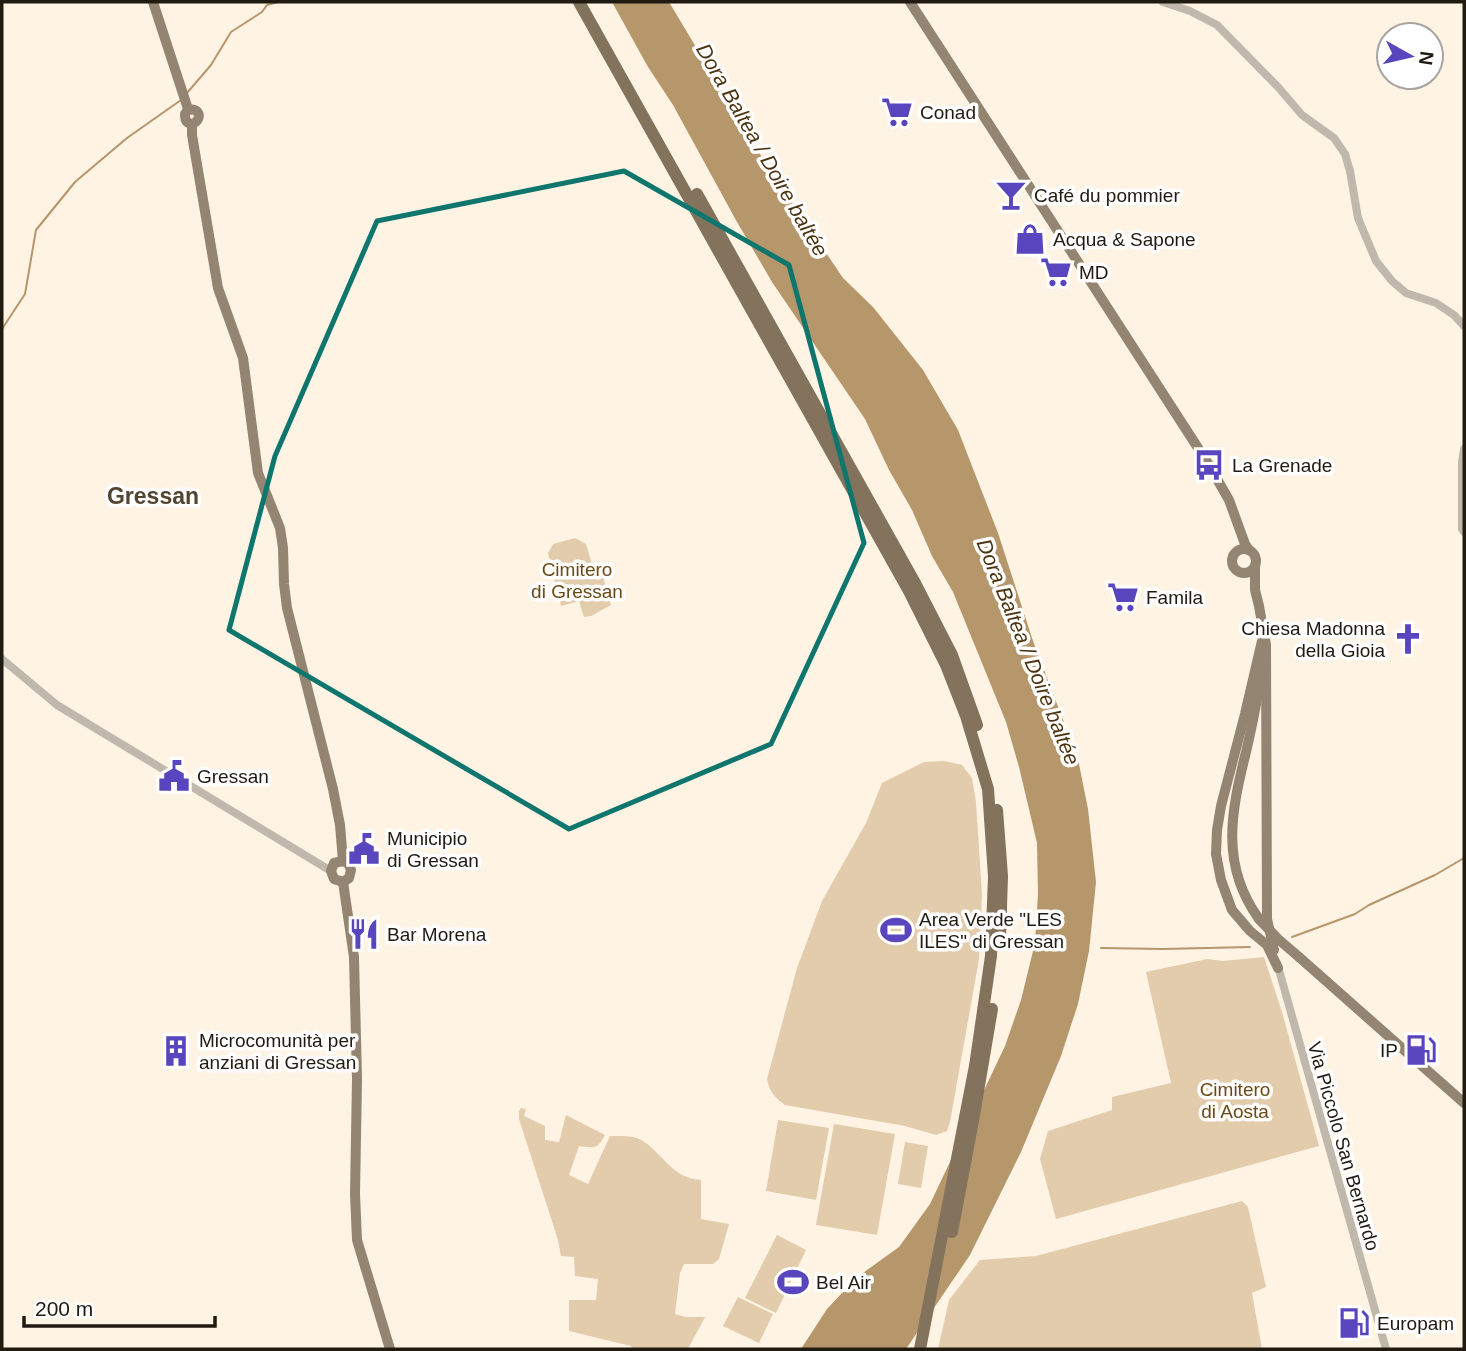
<svg xmlns="http://www.w3.org/2000/svg" width="1466" height="1351" font-family="Arial,sans-serif">
  <style>
    .green { fill: #e3ccac }
    .water { fill: #b6966b }
    .lines { fill: none; stroke-linecap: round; stroke-linejoin: round }
    .stream { stroke: #b6966b; stroke-width: 2 }
    .minor { stroke: #c0b8ad; stroke-width: 8 }
    .major { stroke: #938572; stroke-width: 10 }
    .highway { stroke: #83725c; stroke-width: 12 }
    .major-bridge { stroke: #938572; stroke-width: 10 }
    .marked { fill: none; stroke: #0f766e; stroke-width: 5; stroke-linejoin: round }
    .labels { text-anchor: middle; stroke-width: 7; stroke-linejoin: round; paint-order: stroke }
    .poi-label { font-size: 19px; fill: #201a11; stroke: #fff; text-anchor: start }
    .park-label { font-size: 19px; fill: #6b4a16; stroke: #fff }
    .street-label { font-size: 19px; fill: #201a11; stroke: #fff }
    .water-label { font-size: 21px; font-style: italic; fill: #4c3411; stroke: #fff }
    .quarter-label { font-size: 23px; font-weight: bold; fill: #534430; stroke: #fff }
  </style>
  <rect width="100%" height="100%" fill="#fff3e4"/>
  <!-- green -->
  <g class="green">
    <polygon points="575,538 586,544 592,564 599,562 611,605 591,616 584,617 579,601 561,606 548,553 553,544"/>
    <path d="M944,761L962,765L972,778L976,802L982,895L979,959L950,1122L947,1131L936,1135L905,1126L785,1105C775,1098 769,1091 767,1079L797,968L822,901L866,823L882,783L924,762Z"/>
    <polygon points="1264,957 1282,1012 1319,1146 1056,1219 1040,1159 1048,1131 1112,1110 1112,1097 1171,1083 1146,972 1207,959 1223,961"/>
    <path d="M521,1108L526,1109L524,1116L545,1126V1140L559,1142L566,1115L605,1135C597,1150 594,1148 579,1146L569,1175L588,1184L610,1136C621,1136 634,1135 643,1141C664,1155 672,1178 701,1180V1219L729,1224L719,1259L713,1264H684L680,1273L675,1314L686,1317H705L688,1349H632L631,1346L569,1331V1300H596L598,1279L575,1276L574,1257L561,1256L558,1240L519,1119V1111Z"/>
    <polygon points="778,1120 829,1128 816,1200 766,1191"/>
    <polygon points="834,1124 895,1134 877,1235 816,1225"/>
    <polygon points="905,1142 928,1146 921,1188 898,1184"/>
    <polygon points="1242,1201 1248,1207 1266,1287 1252,1293 1262,1349 938,1349 949,1300 980,1260 1036,1256"/>
    <polygon points="777,1235 806,1250 776,1313 745,1298"/>
    <polygon points="738,1297 773,1314 759,1343 723,1326"/>
  </g>
  <!-- water -->
  <polygon class="water" points="612,2 669,2 766,164 843,278 873,307 923,370 958,430 998,533 1033,641 1078,759 1088,809 1096,882 1089,951 1078,1004 1061,1056 1021,1152 970,1255 906,1349 801,1349 827,1309 856,1278 899,1247 930,1204 1005,1046 1021,1000 1035,943 1038,894 1037,843 1019,767 1006,722 953,592 932,556 912,510 889,470 865,419 772,282 737,222 673,105 648,67"/>
  <g class="lines">
    <!-- stream -->
    <g class="stream">
      <polyline points="187,93 211,65 231,32 262,12 267,5 278,2"/>
      <polyline points="2,329 25,294 36,230 75,182 127,138 181,100"/>
      <polyline points="1292,937 1355,914 1369,905 1435,875 1464,858"/>
      <polyline points="1101,948 1163,949 1250,947"/>
    </g>
    <!-- minor -->
    <g class="minor">
      <polyline points="1163,2 1190,11 1217,25 1278,87 1302,115 1334,138 1345,154 1350,171 1358,218 1376,261 1392,281 1406,293 1436,303 1454,315 1464,326"/>
      <polyline points="1464,449 1462,462 1462,529 1464,532"/>
      <polyline points="2,659 57,705 331,871"/>
      <polyline points="1277,963 1386,1349"/>
    </g>
    <!-- major -->
    <g class="major">
      <path d="M153,2L187,106L188,110L185,114C185,120 186,123 192,124"/>
      <polyline points="910,2 1209,465 1229,500 1245,544 1249,550"/>
      <path d="M188,110C200,107 203,120 192,124V135L218,288L243,358L258,473L280,528L283,548L284,584L287,608L333,789L340,825L343,861L348,863L351,870L349,878L343,882"/>
      <circle cx="1244" cy="561" r="12"/>
      <polyline points="1255,566 1255,590 1259,606 1266,645 1267,919 1274,950"/>
      <polyline points="1262,641 1245,714 1221,806 1217,830 1216,854 1221,880 1232,910 1250,931 1267,945 1278,968"/>
      <polyline points="343,861 334,863 331,871 334,879 343,882"/>
      <polyline points="343,882 354,957 357,1079 355,1194 357,1240 390,1349"/>
      <path d="M1259,919C1220,865 1231,812 1246,752C1252,726 1258,699 1261,672"/>
      <polyline points="1299,957 1464,1103"/>
    </g>
    <!-- highway -->
    <g class="highway">
      <polyline points="579,2 909,591 946,665 966,716 988,789 994,876 991,956 975,1066 920,1349"/>
      <polyline points="697,194 915,583 952,655 977,725"/>
      <polyline points="997,810 1002,876 1000,939"/>
      <polyline points="952,1232 973,1121 992,1009"/>
    </g>
    <!-- major-bridge -->
    <polyline class="major-bridge" points="1259,919 1278,939 1299,957"/>
  </g>
  <!-- marked area -->
  <path class="marked" d="M624,171L789,265L864,543L771,744L569,829L229,630L275,456L377,221Z"/>
  <!-- icons -->
  <defs>
    <symbol id="supermarket-bare" viewBox="-9 -9 18 18"><path d="M-6-5.5h2.5l.6 2H6L4.5 2H-2.5L-4.4-4H-6ZM-1.5 3.2a1.3 1.3 0 1 0 .1 0ZM3 3.2a1.3 1.3 0 1 0 .1 0Z" fill="#5946be" stroke="#fff" stroke-width="2.5" paint-order="stroke"/></symbol>
    <symbol id="bar-bare" viewBox="-9 -9 18 18"><path d="M-6-5H6L.8 .8V4.5H3.5V6h-7V4.5H-.8V.8Z" fill="#5946be" stroke="#fff" stroke-width="2.5" paint-order="stroke"/></symbol>
    <symbol id="shop-bare" viewBox="-9 -9 18 18"><path d="M-5-2.5h2.3a2.7 3.5 0 0 1 5.4 0H5L5.5 6h-11ZM-1.5-2.5h3a1.5 2.3 0 0 0-3 0Z" fill="#5946be" stroke="#fff" stroke-width="2.5" paint-order="stroke"/></symbol>
    <symbol id="bus-bare" viewBox="-9 -9 18 18"><path d="M-5-6H5V4H4V6H2V4H-2V6H-4V4H-5ZM-3.5-4V0h7V-4ZM-3.5 1.2v1.5H-2V1.2ZM2 1.2v1.5H3.5V1.2Z" fill="#5946be" stroke="#fff" stroke-width="2.5" paint-order="stroke"/></symbol>
    <symbol id="church-bare" viewBox="-9 -9 18 18"><path d="M-1.2-6h2.4v3.5h3.3v2.4h-3.3V6h-2.4V-.1h-3.3v-2.4h3.3Z" fill="#5946be" stroke="#fff" stroke-width="2.5" paint-order="stroke"/></symbol>
    <symbol id="civic-bare" viewBox="-9 -9 18 18"><path d="M-.6-6.5H3V-4.5H.6V-3L4-1V1h2V6H-6V1h2V-1L-.6-3ZM-1.2 2.5V6h2.4V2.5Z" fill="#5946be" stroke="#fff" stroke-width="2.5" paint-order="stroke"/></symbol>
    <symbol id="stadium-bare" viewBox="-9 -9 18 18"><path d="M0-5a6.5 5 0 1 0 0 10a6.5 5 0 1 0 0-10ZM-3.5-1.8h7v3.6h-7Z" fill="#5946be" stroke="#fff" stroke-width="2.5" paint-order="stroke"/></symbol>
    <symbol id="restaurant-bare" viewBox="-9 -9 18 18"><path d="M-5-6h1v4h1v-4h1v4h1v-4h1v5L-1.5 .5V6h-2V.5L-5-1ZM5-6V6H3V1.5H1.5Q1.5-4 5-6Z" fill="#5946be" stroke="#fff" stroke-width="2.5" paint-order="stroke"/></symbol>
    <symbol id="fuel-bare" viewBox="-9 -9 18 18"><path d="M-5.5-6h7V0h2V4h1.3V-2.5L3-4.5l.8-.8L6-3V5H2.5V1h-1V6h-7ZM-4.2-4.7v3.2H.2V-4.7Z" fill="#5946be" stroke="#fff" stroke-width="2.5" paint-order="stroke"/></symbol>
    <symbol id="building-bare" viewBox="-9 -9 18 18"><path d="M-4-6H4V6H1V3H-1V6H-4ZM-2.5-4.3h1.7v1.8h-1.7ZM.8-4.3h1.7v1.8H.8ZM-2.5-1h1.7V.8h-1.7ZM.8-1h1.7V.8H.8Z" fill="#5946be" stroke="#fff" stroke-width="2.5" paint-order="stroke"/></symbol>
  </defs>
  <g fill-rule="evenodd">
    <use href="#supermarket-bare" x="875" y="90" width="44" height="44"/>
    <use href="#bar-bare" x="989" y="173" width="44" height="44"/>
    <use href="#shop-bare" x="1008" y="217" width="44" height="44"/>
    <use href="#supermarket-bare" x="1034" y="250" width="44" height="44"/>
    <use href="#bus-bare" x="1187" y="443" width="44" height="44"/>
    <use href="#supermarket-bare" x="1101" y="575" width="44" height="44"/>
    <use href="#church-bare" x="1386" y="617" width="44" height="44"/>
    <use href="#civic-bare" x="152" y="754" width="44" height="44"/>
    <use href="#civic-bare" x="342" y="827" width="44" height="44"/>
    <use href="#stadium-bare" x="874" y="908" width="44" height="44"/>
    <use href="#restaurant-bare" x="342" y="912" width="44" height="44"/>
    <use href="#fuel-bare" x="1399" y="1028" width="44" height="44"/>
    <use href="#building-bare" x="154" y="1029" width="44" height="44"/>
    <use href="#stadium-bare" x="771" y="1260" width="44" height="44"/>
    <use href="#fuel-bare" x="1332" y="1301" width="44" height="44"/>
  </g>
  <g class="labels">
    <!-- poi labels -->
    <g class="poi-label">
      <text x="920" y="119">Conad</text>
      <text x="1034" y="202">Café du pommier</text>
      <text x="1053" y="246">Acqua &amp; Sapone</text>
      <text x="1079" y="279">MD</text>
      <text x="1232" y="472">La Grenade</text>
      <text x="1146" y="604">Famila</text>
      <text x="1385" y="635" text-anchor="end">Chiesa Madonna<tspan x="1385" dy="22">della Gioia</tspan></text>
      <text x="197" y="783">Gressan</text>
      <text x="387" y="845">Municipio<tspan x="387" dy="22">di Gressan</tspan></text>
      <text x="919" y="926">Area Verde "LES<tspan x="919" dy="22">ILES" di Gressan</tspan></text>
      <text x="387" y="941">Bar Morena</text>
      <text x="199" y="1047">Microcomunità per<tspan x="199" dy="22">anziani di Gressan</tspan></text>
      <text x="1398" y="1057" text-anchor="end">IP</text>
      <text x="816" y="1289">Bel Air</text>
      <text x="1377" y="1330">Europam</text>
    </g>
    <!-- park labels -->
    <g class="park-label">
      <text x="577" y="576">Cimitero<tspan x="577" dy="22">di Gressan</tspan></text>
      <text x="1235" y="1096">Cimitero<tspan x="1235" dy="22">di Aosta</tspan></text>
    </g>
    <!-- street labels -->
    <g class="street-label">
      <text transform="translate(1344 1146) rotate(74)" y="7">Via Piccolo San Bernardo</text>
    </g>
    <!-- water labels -->
    <g class="water-label">
      <text transform="translate(762 150) rotate(60)" y="7">Dora Baltea / Doire baltée</text>
      <text transform="translate(1028 652) rotate(68)" y="7">Dora Baltea / Doire baltée</text>
    </g>
    <!-- quarter labels -->
    <g class="quarter-label">
      <text x="153" y="504">Gressan</text>
    </g>
  </g>
  <!-- border -->
  <rect width="1466" height="1351" fill="none" stroke="#201a11" stroke-width="7"/>
  <!-- north arrow -->
  <g transform="translate(1410 56) rotate(98)"><circle r="33" fill="#ffffff" stroke="#a6a3a0" stroke-width="2"/>
  <path d="M0-5L12 26L0 18L-12 26Z" fill="#5946be"/>
  <text y="-10" font-size="19" font-weight="bold" text-anchor="middle" fill="#201a11">N</text>
  </g>
  <!-- scale -->
  <path d="M24 1316v10h191v-10" fill="none" stroke="#201a11" stroke-width="3.5"/>
  <text x="35" y="1316" font-size="21" fill="#201a11" stroke="#ffffff" stroke-width="5" paint-order="stroke">200 m</text>
</svg>
